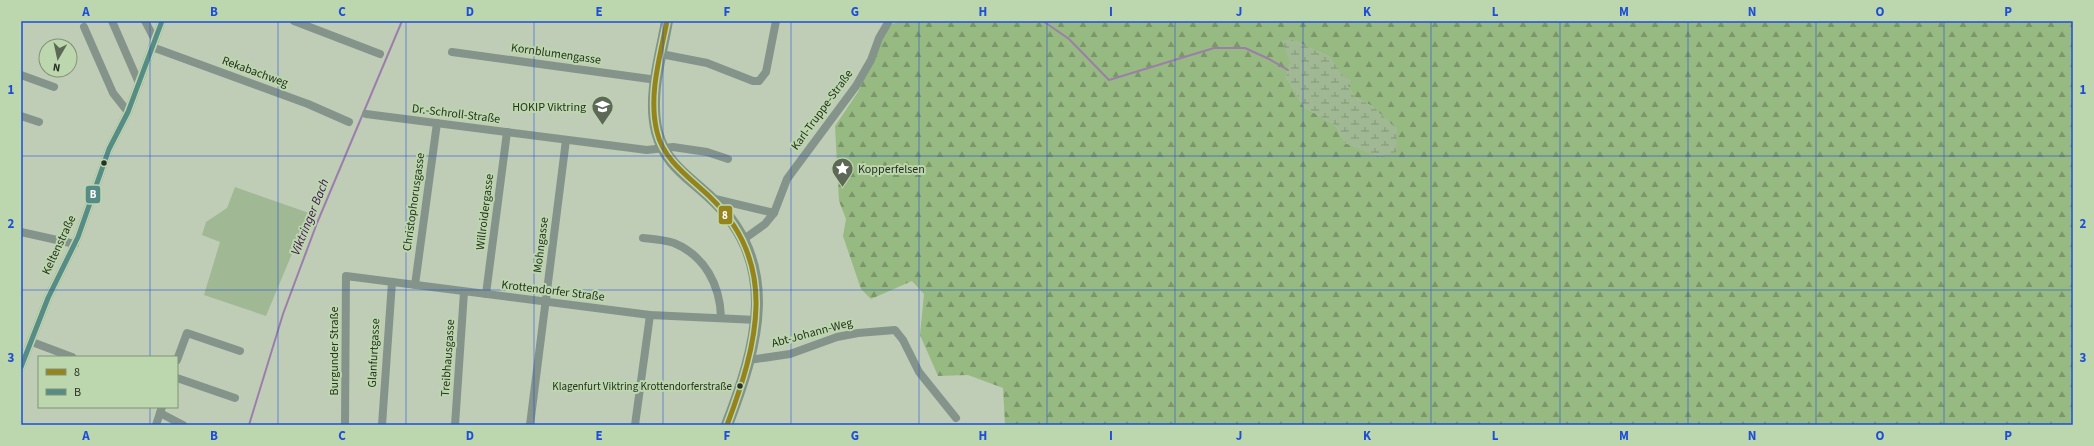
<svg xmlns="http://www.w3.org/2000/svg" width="2094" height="446" font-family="'Source Sans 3',sans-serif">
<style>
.forest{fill:url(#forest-firs);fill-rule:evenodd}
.wetland{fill:url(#wetland-marsh)}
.park{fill:#a1b894}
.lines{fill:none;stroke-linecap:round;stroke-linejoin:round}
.stream{stroke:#9d7eab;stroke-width:2}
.street{stroke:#84948b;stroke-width:8}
.secondary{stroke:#829387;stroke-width:12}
.bus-1-casing{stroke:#bcd6ad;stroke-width:8}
.bus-2-casing{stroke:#bcd6ad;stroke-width:8}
.bus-1{stroke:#95841d;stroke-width:5}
.bus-2{stroke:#568b86;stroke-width:5}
.grid{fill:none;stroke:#1d4ed8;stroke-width:1;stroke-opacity:0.55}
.bus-dot{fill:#283222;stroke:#bcd6ad;stroke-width:1.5}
.labels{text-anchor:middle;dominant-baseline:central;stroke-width:4;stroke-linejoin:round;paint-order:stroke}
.bus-label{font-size:11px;fill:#283222;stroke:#bcd6ad;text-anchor:end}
.street-label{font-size:12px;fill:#283222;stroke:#bcd6ad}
.poi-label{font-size:12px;fill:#283222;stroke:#bcd6ad;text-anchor:end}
.water-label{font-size:13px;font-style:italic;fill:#410e54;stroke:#bcd6ad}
.line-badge{stroke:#bcd6ad;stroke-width:1.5}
.badge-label{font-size:11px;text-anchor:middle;font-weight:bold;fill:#fff}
.neatline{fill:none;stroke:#1d4ed8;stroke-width:1.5}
.grid-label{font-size:13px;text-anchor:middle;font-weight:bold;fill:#1d4ed8}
</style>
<defs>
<pattern id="forest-firs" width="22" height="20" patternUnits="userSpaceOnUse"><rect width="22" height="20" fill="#97b982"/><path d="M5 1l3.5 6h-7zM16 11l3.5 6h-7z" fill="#7b976a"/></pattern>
<pattern id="wetland-marsh" width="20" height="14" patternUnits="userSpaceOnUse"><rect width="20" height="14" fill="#a1b894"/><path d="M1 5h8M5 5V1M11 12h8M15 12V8" fill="none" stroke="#839678"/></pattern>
</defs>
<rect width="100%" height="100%" fill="#bfcdb6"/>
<path class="forest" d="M901 21H2073V425H1005L1003 388 968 375 938 376 920 335 924 294 912 281 871 299 861 289 843 236 846 219 839 201 835 126 858 92 889 25ZM1291 39 1330 57 1355 97 1372 106 1382 117 1346 144 1335 125 1304 107 1286 77 1290 64Z"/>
<path class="wetland" d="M1291 39 1330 57 1344 77 1350 79 1352 82 1348 85 1355 97 1372 106 1397 129 1396 152 1380 157 1346 144 1335 125 1304 107 1286 77 1290 64 1282 40Z"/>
<path class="park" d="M235 187 309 213 266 316 204 295 220 242 202 235 206 222 227 208Z"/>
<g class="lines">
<g class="stream">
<path d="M1043 21 1069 39 1109 80 1214 48H1245L1269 59 1288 70"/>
<path d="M249 425 283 314 317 223 402 21"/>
</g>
<g class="street">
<path d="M112 21 139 83"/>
<path d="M145 21 155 40"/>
<path d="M294 21 380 54"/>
<path d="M84 27 113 93 128 112"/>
<path d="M152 47 308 104 349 122"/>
<path d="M452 52 657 80"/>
<path d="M661 54 707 63 753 81H759L766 72 776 21"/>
<path d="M21 75 54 87"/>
<path d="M366 114 647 150 673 147 707 152 728 159"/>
<path d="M21 116 39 122"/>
<path d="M711 198 774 213 787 179 856 86 871 60 879 38 889 21"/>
<path d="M21 232 75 244"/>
<path d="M643 238C653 239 665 240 674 243 705 256 720 285 721 317"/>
<path d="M744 239 765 224 774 213"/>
<path d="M415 285 437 123"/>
<path d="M486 294 507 132"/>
<path d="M32 342 72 357"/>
<path d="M177 360 187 333 240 351"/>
<path d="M749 360 790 354 837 337 858 333 895 330 903 340 919 372 956 418"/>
<path d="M21 367 48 298 78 237 109 149 128 112 162 21"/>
<path d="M177 378 235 398"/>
<path d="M160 413 183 425"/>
<path d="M156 425 162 407"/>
<path d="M345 425 346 276 650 315 757 320"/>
<path d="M382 425 392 282"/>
<path d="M455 425 464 292"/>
<path d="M530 425 566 140"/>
<path d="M635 425 650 315"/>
</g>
<path class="secondary" d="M667 21C661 56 648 96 657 132 665 164 689 177 711 198 782 263 757 347 727 425"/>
<defs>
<path id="bus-1" d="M667 21C660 57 648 96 657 132 664 161 689 177 710 197 780 264 757 345 727 425"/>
<path id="bus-2" d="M21 367 48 298 78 237 109 149 128 112 162 21"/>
</defs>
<use href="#bus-1" class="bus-1-casing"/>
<use href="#bus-2" class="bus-2-casing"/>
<use href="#bus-1" class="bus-1"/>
<use href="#bus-2" class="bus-2"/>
</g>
<path class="grid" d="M150 21V357M278 21V425M406 21V425M534 21V425M663 21V425M791 21V425M919 21V425M1047 21V425M1175 21V425M1303 21V425M1431 21V425M1560 21V425M1688 21V425M1816 21V425M1944 21V425M21 156H2073M21 290H2073M150 407V425"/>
<defs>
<symbol id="school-pin" viewBox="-11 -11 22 30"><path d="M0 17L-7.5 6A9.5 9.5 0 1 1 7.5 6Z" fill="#5d6856" stroke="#bcd6ad"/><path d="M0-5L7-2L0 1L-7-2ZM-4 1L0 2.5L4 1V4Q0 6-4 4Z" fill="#fff"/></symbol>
<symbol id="sight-pin" viewBox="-11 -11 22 30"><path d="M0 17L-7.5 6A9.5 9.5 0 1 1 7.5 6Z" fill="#5d6856" stroke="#bcd6ad"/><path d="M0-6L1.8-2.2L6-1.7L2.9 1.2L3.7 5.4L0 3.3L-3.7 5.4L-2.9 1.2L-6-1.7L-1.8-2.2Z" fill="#fff"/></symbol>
</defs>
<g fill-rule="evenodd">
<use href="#school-pin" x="590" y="94" width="25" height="34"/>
<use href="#sight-pin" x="830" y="156" width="25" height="34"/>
</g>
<g class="bus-dot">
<circle cx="104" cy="163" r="3.5"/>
<circle cx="740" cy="386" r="3.5"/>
</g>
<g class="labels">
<g class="bus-label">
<text x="732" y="386">Klagenfurt Viktring Krottendorferstraße</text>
</g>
<g class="street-label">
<text transform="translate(556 54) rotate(8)">Kornblumengasse</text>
<text transform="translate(255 72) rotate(20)">Rekabachweg</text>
<text transform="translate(822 110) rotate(-54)">Karl-Truppe-Straße</text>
<text transform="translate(456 114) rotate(7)">Dr.-Schroll-Straße</text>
<text transform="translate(414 202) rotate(-82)">Christophorusgasse</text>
<text transform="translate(485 212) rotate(-83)">Willroidergasse</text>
<text transform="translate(59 245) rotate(-65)">Keltenstraße</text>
<text transform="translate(541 245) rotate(-83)">Mohngasse</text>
<text transform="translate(553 291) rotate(7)">Krottendorfer Straße</text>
<text transform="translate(812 333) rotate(-15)">Abt-Johann-Weg</text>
<text transform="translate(334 351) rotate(-90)">Burgunder Straße</text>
<text transform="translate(374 353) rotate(-87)">Glanfurtgasse</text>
<text transform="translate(448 358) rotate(-86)">Treibhausgasse</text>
</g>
<g class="poi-label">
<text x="586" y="107">HOKIP Viktring</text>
<text x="858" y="169" text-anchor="start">Kopperfelsen</text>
</g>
<g class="water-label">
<text transform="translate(310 217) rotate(-68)">Viktringer Bach</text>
</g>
</g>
<g class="line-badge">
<rect x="85" y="185" width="16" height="19" rx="4" fill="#568b86"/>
<rect x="718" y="205" width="15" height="20" rx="4" fill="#95841d"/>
</g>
<g class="badge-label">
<text x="93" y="198">B</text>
<text x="725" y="219">8</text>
</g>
<rect width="2094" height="446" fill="none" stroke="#bcd6ad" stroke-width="44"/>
<rect x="38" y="356" width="140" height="52" fill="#bcd6ad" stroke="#819475"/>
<rect x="46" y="369" width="20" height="6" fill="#95841d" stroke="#819475"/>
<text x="74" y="376" font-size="12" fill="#283222">8</text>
<rect x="46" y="389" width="20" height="6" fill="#568b86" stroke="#819475"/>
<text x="74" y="396" font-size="12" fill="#283222">B</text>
<g transform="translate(58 58) rotate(189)"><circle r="19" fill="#bcd6ad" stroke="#819475"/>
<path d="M0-3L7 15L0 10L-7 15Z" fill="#5d6856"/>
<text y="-6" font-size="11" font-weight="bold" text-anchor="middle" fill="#283222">N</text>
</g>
<rect x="22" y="22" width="2050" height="402" class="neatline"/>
<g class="grid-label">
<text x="86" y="16">A</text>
<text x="214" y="16">B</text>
<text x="342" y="16">C</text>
<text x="470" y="16">D</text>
<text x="599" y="16">E</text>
<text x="727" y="16">F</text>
<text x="855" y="16">G</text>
<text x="983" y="16">H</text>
<text x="1111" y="16">I</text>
<text x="1239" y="16">J</text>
<text x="1367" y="16">K</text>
<text x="1495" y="16">L</text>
<text x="1624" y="16">M</text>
<text x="1752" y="16">N</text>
<text x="1880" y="16">O</text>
<text x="2008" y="16">P</text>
<text x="11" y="94">1</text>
<text x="2083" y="94">1</text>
<text x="11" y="228">2</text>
<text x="2083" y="228">2</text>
<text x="11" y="362">3</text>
<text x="2083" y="362">3</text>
<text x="86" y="440">A</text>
<text x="214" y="440">B</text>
<text x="342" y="440">C</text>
<text x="470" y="440">D</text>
<text x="599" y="440">E</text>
<text x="727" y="440">F</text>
<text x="855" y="440">G</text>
<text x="983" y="440">H</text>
<text x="1111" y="440">I</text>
<text x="1239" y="440">J</text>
<text x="1367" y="440">K</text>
<text x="1495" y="440">L</text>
<text x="1624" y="440">M</text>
<text x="1752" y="440">N</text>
<text x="1880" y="440">O</text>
<text x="2008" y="440">P</text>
</g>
</svg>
